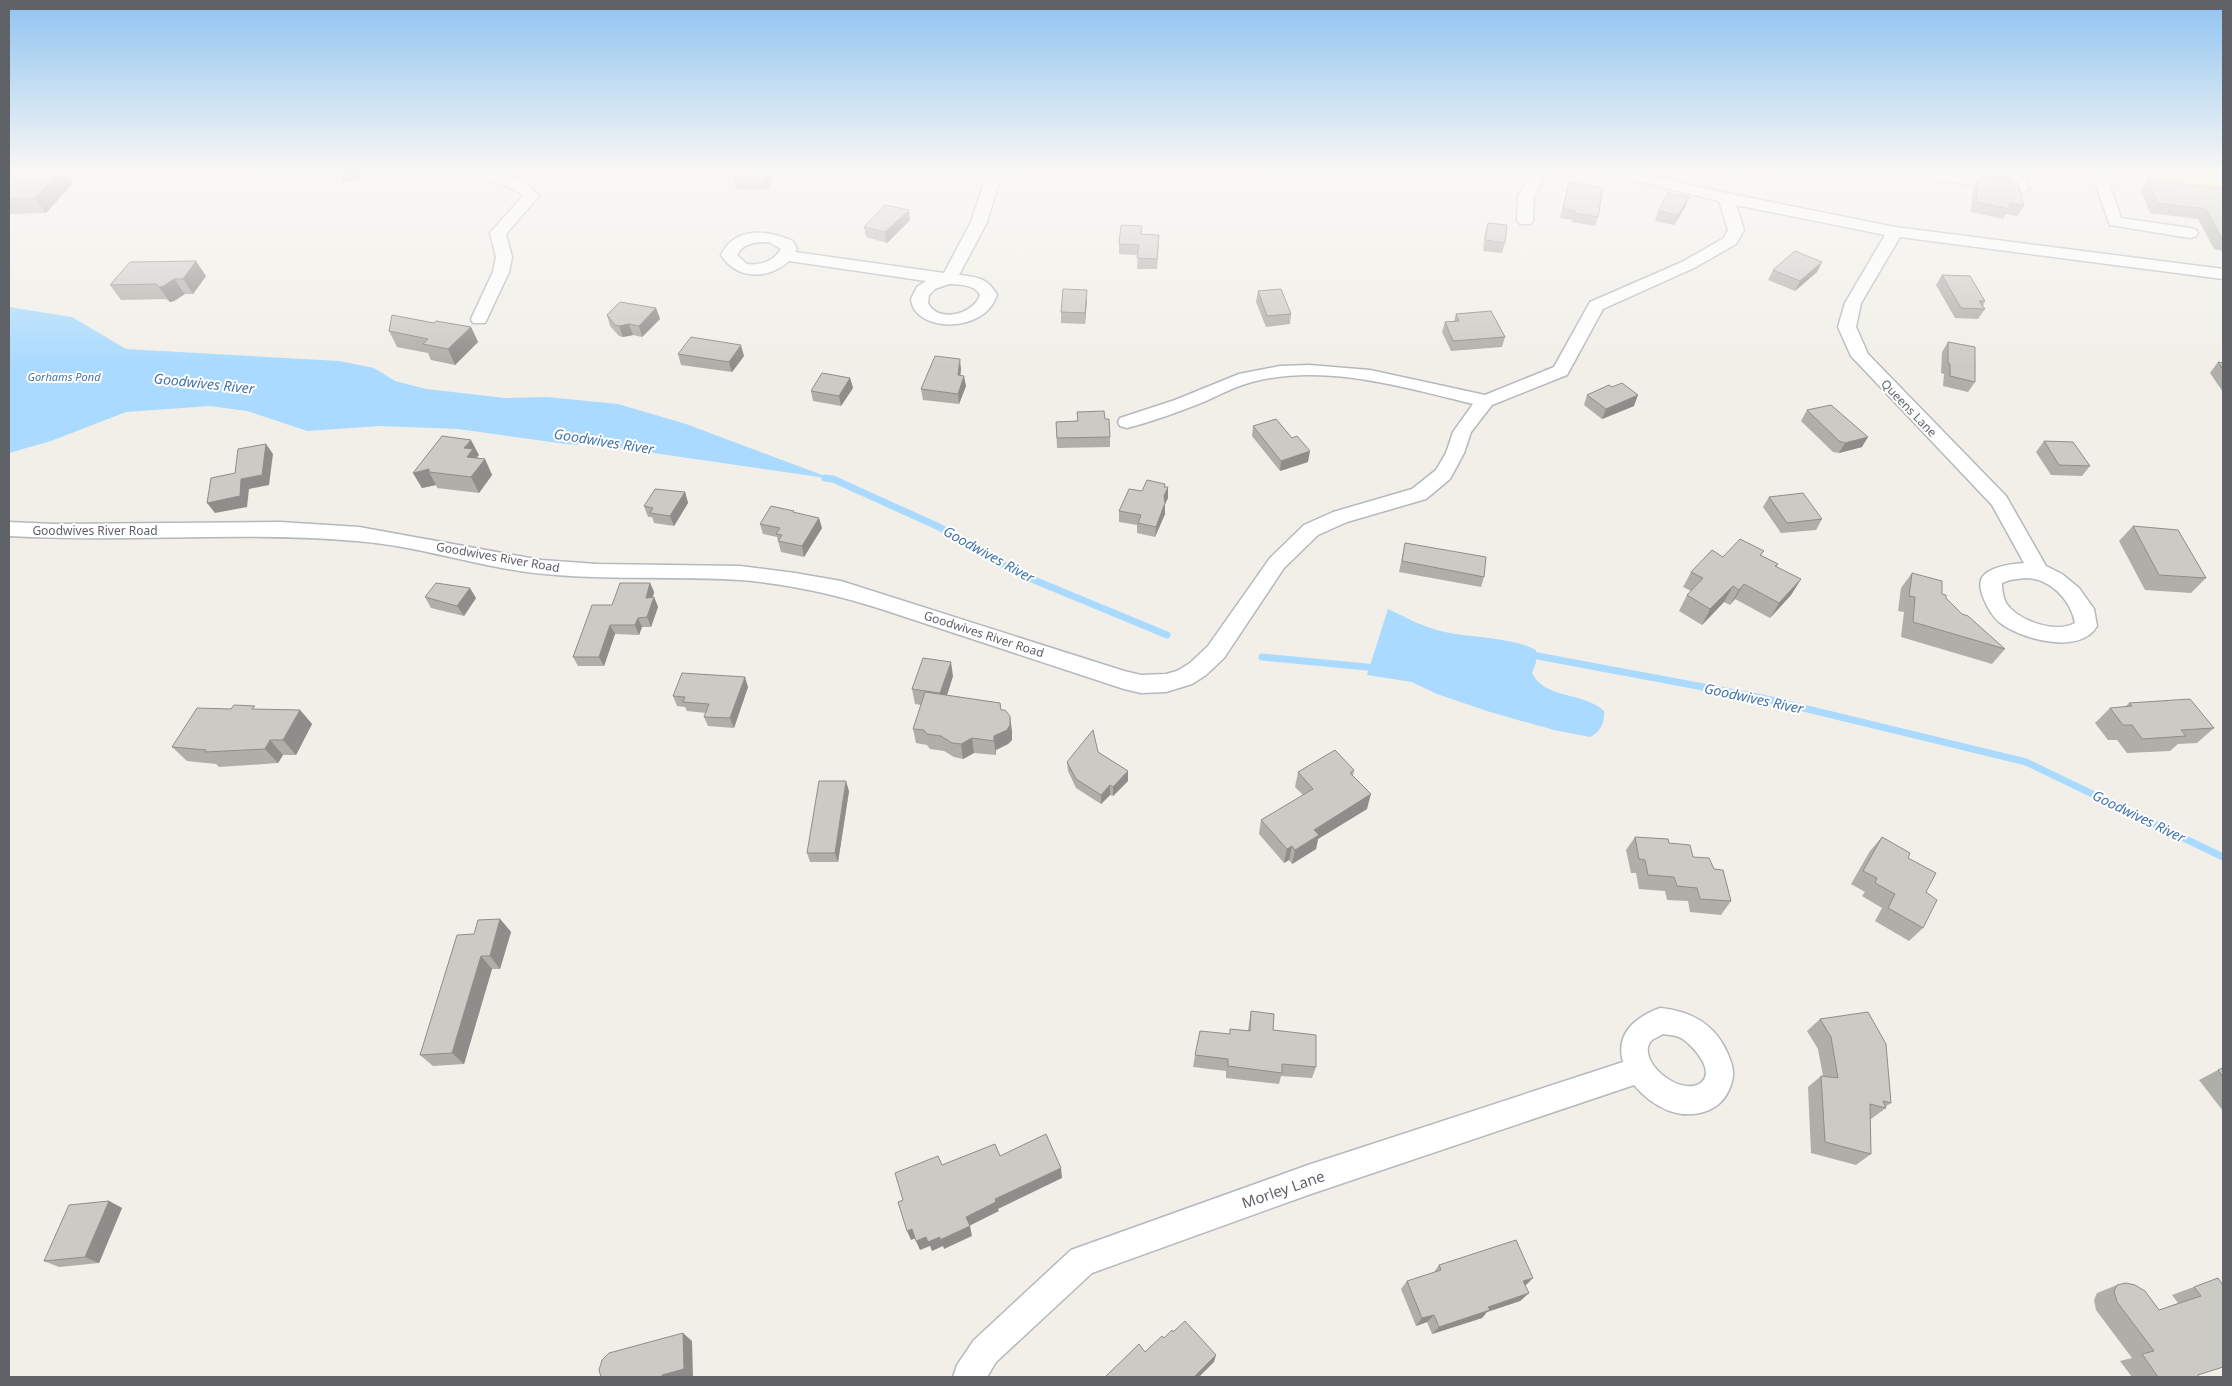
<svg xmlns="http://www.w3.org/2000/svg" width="2232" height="1386" font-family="'Noto Sans',sans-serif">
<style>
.water{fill:#aadaff}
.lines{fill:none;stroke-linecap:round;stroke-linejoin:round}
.stream{stroke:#aadaff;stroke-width:7}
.minor-casing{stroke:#b5b8bc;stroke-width:3}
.major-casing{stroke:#f2c960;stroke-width:2}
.minor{fill:#fff;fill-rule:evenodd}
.major{fill:#fff2af;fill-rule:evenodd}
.wall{fill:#afaea9}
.shaded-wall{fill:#8f8d8a}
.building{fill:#cccac5;stroke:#8f8d8a}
.labels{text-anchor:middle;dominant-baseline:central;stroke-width:4;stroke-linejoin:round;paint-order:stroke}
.far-water-label{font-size:11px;font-style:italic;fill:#4174aa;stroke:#fff}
.street-label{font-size:12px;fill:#5f6368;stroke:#fff}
.water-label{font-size:14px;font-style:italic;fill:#4174aa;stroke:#fff}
.near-street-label{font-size:15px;fill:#5f6368;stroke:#fff}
</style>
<rect width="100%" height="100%" fill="#f1efe8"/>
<g class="water">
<path d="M9 307 72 317 126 349 339 361 374 368 395 381 426 389 505 398 547 397 618 404 686 424 833 479 605 446 566 444 458 429 380 426 307 431 247 411 210 406 126 412 51 441 9 453Z"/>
<path d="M1388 609C1407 618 1425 628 1445 632 1472 638 1512 637 1536 650V662L1532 673C1545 700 1583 691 1604 711 1605 723 1600 732 1590 737L1554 730 1490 712 1437 694 1412 682 1367 675Z"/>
</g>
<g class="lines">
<g class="stream">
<path d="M825 478 833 479 939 527 1022 575 1167 635"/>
<path d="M1527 654 1762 698 2026 762 2223 857"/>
<path d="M1262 657 1377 668"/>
</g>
<defs>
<g id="minor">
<path d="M482 172C503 172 526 178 539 196L506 234 512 257 509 272 487 319 485 323H473L471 319 493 272 496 257 490 233 523 196C512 184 490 185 482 172Z"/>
<path d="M988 172H1002L987 222 959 275C977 277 988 278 997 295 985 334 914 333 911 299L917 287 926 281 789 261C768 280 737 280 721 255 735 226 768 230 793 241L797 249 795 252 944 273 971 222ZM769 242 781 249C774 261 760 266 747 264L737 255C743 243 756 242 769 242ZM949 284C960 285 974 284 980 295 974 314 938 324 928 303L929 295 935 289Z"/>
<path d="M1533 172H1547L1534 196 1533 221 1530 224H1520L1517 221 1518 196Z"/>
<path d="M1610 172H1635L1726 193 1895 227 2223 269V279L1900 237 1861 303 1856 327 1868 354 2006 496 2046 566 2062 574 2079 588 2094 609 2097 626C2080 656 2020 639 1999 622 1990 614 1973 585 1984 575 1993 566 2012 564 2024 563L1992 505 1851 356 1838 327 1845 303 1885 235 1736 205 1744 230 1736 244 1694 268 1603 309 1567 375 1492 405 1471 432 1464 453 1450 479 1426 499 1347 522 1318 535 1284 568 1224 658 1206 675 1192 684 1166 692 1141 693 1124 689 878 608C834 594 788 584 741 580 679 576 617 580 556 575 489 571 424 546 356 541 241 531 125 543 9 536V522L54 524 280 522 359 527 541 560 597 564 740 566 795 573 841 581 1124 671 1141 675 1166 674 1177 671 1190 663 1208 646 1270 558 1304 525 1333 512 1412 489 1436 470 1446 453 1453 432 1473 404C1403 387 1324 363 1252 382 1236 386 1221 394 1206 401 1181 411 1154 421 1127 428L1120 426 1118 422 1120 418 1175 400 1239 374 1280 366 1309 365 1370 370 1485 395 1554 367 1590 302 1682 262 1724 238 1728 230 1719 201 1612 175ZM2025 578C2050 578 2071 600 2075 623 2056 634 2018 621 2006 603 2003 597 2002 590 2002 583L2010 580Z"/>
<path d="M1724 172H1746L1747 174 1745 177 1740 178 1726 175Z"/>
<path d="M1931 172H1945L2012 182 2011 172H2025L2029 188 2026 191 2021 193 1939 180 1934 179Z"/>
<path d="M2091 172H2105L2121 218 2190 228 2196 230 2198 233 2196 236 2190 238 2110 225Z"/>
<path d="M1660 1008C1690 1011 1714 1023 1727 1052 1731 1061 1735 1071 1732 1081 1729 1094 1721 1105 1709 1110 1680 1122 1653 1107 1634 1085L1308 1195 1092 1273 996 1362 987 1377H953L957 1365 974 1340 1071 1250 1308 1165 1623 1062C1615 1033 1636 1017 1660 1008ZM1663 1034C1669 1035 1676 1035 1681 1038 1693 1045 1718 1073 1699 1084 1677 1096 1634 1058 1652 1040 1655 1038 1660 1036 1663 1034Z"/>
</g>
<path id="major" d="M2146 172H2191L2223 177V187L2155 177 2149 176Z"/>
</defs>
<use href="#minor" class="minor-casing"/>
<use href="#major" class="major-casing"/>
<use href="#minor" class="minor"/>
<use href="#major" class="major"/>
</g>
<g class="wall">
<path d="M23 172H66L73 183 46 213 9 214V180L19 176Z"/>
<path d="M737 172H776L767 190 736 189 733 179Z"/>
<path d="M1441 172H1461L1460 177 1441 175Z"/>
<path d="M1778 172H1806L1804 176 1778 173Z"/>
<path d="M1975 172H2010L2011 175 2008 180 1975 175Z"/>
<path d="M1979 177 2024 206 2017 216 2006 214 2003 219 1971 212 1973 187Z"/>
<path d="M2148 180 2223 189V251L2214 249 2198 219 2150 213 2141 190Z"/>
<path d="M1569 182 1598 217 1595 226 1571 222 1572 220 1560 218Z"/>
<path d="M1689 197 1685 207 1674 225 1655 221 1658 211Z"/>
<path d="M910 220 887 243 866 237 864 227Z"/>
<path d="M1488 223 1505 243 1502 253 1483 251 1485 233Z"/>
<path d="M1142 234 1159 245 1157 269H1137L1138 255 1119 254V244Z"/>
<path d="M1822 262 1817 272 1795 291 1768 280 1773 270Z"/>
<path d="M1942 275 1985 301 1983 306 1985 309 1978 319 1955 318 1936 285Z"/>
<path d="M206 276 193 294H185L174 301 170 302 166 299 121 300 110 285Z"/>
<path d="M1258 291 1291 314 1290 324 1266 327 1256 302Z"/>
<path d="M1087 300 1085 324 1061 323V312Z"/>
<path d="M656 308 660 319 642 337 633 335 623 337 619 336 610 326 607 315Z"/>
<path d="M1456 314 1505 337 1502 347 1451 351 1442 332 1445 322 1454 321Z"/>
<path d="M434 323 471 327 478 342 455 365 431 360 428 353 397 347 389 331Z"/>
<path d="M1948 342 1975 382 1968 392 1943 386 1944 374 1941 373 1942 352Z"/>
<path d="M678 354 744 356 732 372 681 365Z"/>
<path d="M2218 362 2223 363V392L2210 373Z"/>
<path d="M961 369 960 376 966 386 959 404 923 400 921 389Z"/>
<path d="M850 378 853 388 841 406 813 401 811 391Z"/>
<path d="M1612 387 1634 406 1602 419 1584 405 1587 395Z"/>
<path d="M1807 410 1862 447 1839 453 1833 452 1801 421Z"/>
<path d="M1105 419 1110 437V447L1057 448 1056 422Z"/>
<path d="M1253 426 1292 438 1308 462 1280 471 1252 436Z"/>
<path d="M2044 441 2090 466 2082 476 2051 475 2036 452Z"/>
<path d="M479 455 477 457 478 458 485 459 492 475 479 493 437 488 436 485 422 488 413 473Z"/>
<path d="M1165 487H1168V498L1165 504V514L1155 537 1137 533V525L1119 522V511L1142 491Z"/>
<path d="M685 492 688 503 674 526 654 523 652 517H648L644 506Z"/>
<path d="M1769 497 1822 519 1816 530 1781 533 1763 507Z"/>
<path d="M794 513 822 528 804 557 781 552 777 537 763 534 760 524Z"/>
<path d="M2133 526 2206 578 2191 593 2145 590 2119 541Z"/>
<path d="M1405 543 1484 577 1481 587 1399 572Z"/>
<path d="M1764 551 1761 555 1778 564 1776 567 1801 579 1791 595 1770 618 1735 599 1730 605 1724 602 1702 625 1679 611 1687 595 1691 591 1683 587 1691 572 1723 557Z"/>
<path d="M1912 573 1942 594 1962 614 2005 649 1992 664 1901 637 1904 612 1898 611 1901 588Z"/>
<path d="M650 583 654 592 653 597H654L658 607 651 627H642L639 635 615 634 604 666H578L573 657 612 605Z"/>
<path d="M425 597 476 598 464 616 431 608Z"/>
<path d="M953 676 947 695 1000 703 1001 710 1012 731V740L1008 744 996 750V755L974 753 963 759 954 757 944 751 930 749 927 745 916 743 913 729 921 705 915 704 912 689Z"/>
<path d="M748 687 734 728 708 726 704 717 706 713 687 711 685 707 677 706 673 696Z"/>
<path d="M2129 703 2214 728 2197 743 2178 744 2170 751 2127 753 2117 740H2108L2095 723 2110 708 2125 707Z"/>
<path d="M258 709 300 710 312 724 296 755H283L278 763 219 767 216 764 187 761 172 747Z"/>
<path d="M1098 752 1128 771V781L1113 796 1110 795 1101 804 1076 788 1068 771 1067 762Z"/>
<path d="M1354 770 1353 776 1367 809 1318 839 1316 849 1292 864 1289 860 1284 863 1259 834 1261 820 1303 795 1295 787 1298 772Z"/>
<path d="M849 791 838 862H810L807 853Z"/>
<path d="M1635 837 1669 843 1714 869 1731 901 1721 915 1690 912 1688 901 1667 900 1665 891 1639 889 1636 873H1631L1626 850Z"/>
<path d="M1882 837 1908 858 1926 892 1923 928 1909 941 1875 921 1882 908 1862 896 1865 892 1851 884 1870 851Z"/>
<path d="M500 919 511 932 500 969H492L464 1064 433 1066 420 1055 474 934Z"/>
<path d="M1251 1011 1316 1067 1312 1078 1281 1076 1279 1084 1226 1078V1071L1193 1067 1195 1055 1230 1034V1029L1248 1031 1249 1023Z"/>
<path d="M1820 1019 1891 1103 1885 1107 1886 1108 1871 1119H1870L1871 1154 1856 1165 1811 1153 1808 1087 1821 1076H1823L1818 1049 1807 1031Z"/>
<path d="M2223 1068V1111L2199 1080 2218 1070Z"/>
<path d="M109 1201 122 1208 99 1263 59 1267 44 1261Z"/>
<path d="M1439 1265 1525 1286 1529 1293 1520 1301 1487 1312 1482 1318 1432 1334 1427 1322 1416 1326 1401 1289 1407 1281 1434 1272Z"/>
<path d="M2218 1278 2198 1375 2199 1377H2132L2120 1361 2132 1358 2096 1310 2094 1300 2097 1293 2117 1285 2159 1310 2178 1303 2172 1295Z"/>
</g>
<g class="shaded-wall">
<path d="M59 172H66L73 183 46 213 35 198Z"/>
<path d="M338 172H360L361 178 343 182Z"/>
<path d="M769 172H776L767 190 765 180Z"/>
<path d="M1689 197 1685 207 1674 225 1678 215Z"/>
<path d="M909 210 910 220 887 243 885 232Z"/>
<path d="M196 261 206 276 193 294 183 279Z"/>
<path d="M1822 262 1817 272 1795 291 1800 281Z"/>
<path d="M174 279 185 294 174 301 170 302 159 287Z"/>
<path d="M1087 290V300L1085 324V313Z"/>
<path d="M656 308 660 319 642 337 639 326Z"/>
<path d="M629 324 633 335 623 337 619 326Z"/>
<path d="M471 327 478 342 455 365 448 349Z"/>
<path d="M741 345 744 356 732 372 729 362Z"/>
<path d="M960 359 961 369 959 386 958 375Z"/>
<path d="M964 376 966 386 959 404 958 394Z"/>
<path d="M850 378 853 388 841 406 839 396Z"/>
<path d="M1638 395 1634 406 1602 419 1606 409Z"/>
<path d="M1868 437 1862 447 1839 453 1845 443Z"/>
<path d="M471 440 479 455 477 457 481 464 485 459 492 475 479 493 471 477 464 448Z"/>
<path d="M266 444 273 454 269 485 249 489 247 507 215 513 207 503 241 479Z"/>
<path d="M1310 451 1308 462 1280 471 1281 461Z"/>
<path d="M429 469V472L436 485 422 488 413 473Z"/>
<path d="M1168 487V498L1165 504V514L1155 537 1156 527 1164 496Z"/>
<path d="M685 492 688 503 674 526 670 516Z"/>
<path d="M819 518 822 528 804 557 802 546Z"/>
<path d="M1801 579 1791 595 1770 618 1779 603Z"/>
<path d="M650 583 654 592 650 607 646 598Z"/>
<path d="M1744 584 1735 599 1730 605 1739 590Z"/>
<path d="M1733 586 1724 602 1702 625 1710 609Z"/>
<path d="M470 588 476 598 464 616 457 606Z"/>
<path d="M654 597 658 607 651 627 647 617Z"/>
<path d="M638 618 642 627 639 635 635 625Z"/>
<path d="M610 625 615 634 604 666 599 657Z"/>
<path d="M951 662 953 676 943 708 940 693Z"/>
<path d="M745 677 748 687 734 728 730 718Z"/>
<path d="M300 710 312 724 296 755 283 740Z"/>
<path d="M1010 716 1012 731V740L1008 744 996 750V755L994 741V736Z"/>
<path d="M972 738 974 753 963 759 961 744Z"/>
<path d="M270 740 283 755 278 763 265 749Z"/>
<path d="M1128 771V781L1113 796V787Z"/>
<path d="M846 781 849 791 838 862 835 853Z"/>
<path d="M1110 785V795L1101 804V795Z"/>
<path d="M1371 794 1367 809 1318 839 1316 849 1292 864 1295 850 1314 830Z"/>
<path d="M1292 846 1289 860 1284 863 1287 849Z"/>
<path d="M500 919 511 932 500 969 490 956Z"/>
<path d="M481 956 492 969 464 1064 452 1053Z"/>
<path d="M1061 1168 1062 1178 998 1209 999 1211 969 1226 966 1217 995 1199Z"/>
<path d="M109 1201 122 1208 99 1263 85 1257Z"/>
<path d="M970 1226 972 1236 944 1249 943 1246 932 1251 930 1246 920 1250 916 1241 926 1237H940Z"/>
<path d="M912 1229 916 1238 911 1240 907 1231Z"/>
<path d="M1533 1278 1525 1286 1523 1281Z"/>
<path d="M1529 1293 1520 1301 1487 1312 1482 1318 1432 1334 1439 1327 1488 1307Z"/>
<path d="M1434 1315 1427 1322 1416 1326 1422 1318Z"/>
<path d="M683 1333 692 1341 693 1376 687 1377H662V1375Z"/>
<path d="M1216 1355 1214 1362 1199 1377H1194Z"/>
</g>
<g class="building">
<path d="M23 172H59L35 198 9 199V180L19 176Z"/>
<path d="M737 172H769L765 180 733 179Z"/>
<path d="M1993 172H2010L2011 175Z"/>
<path d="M1979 177 2018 183 2024 206 2010 203 2009 209 1976 202Z"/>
<path d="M2148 180 2223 189V239H2222L2206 209 2157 203Z"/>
<path d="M1569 182 1603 188 1598 217 1574 213 1575 211 1563 209Z"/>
<path d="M1668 193 1689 197 1678 215 1658 211Z"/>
<path d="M885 205 909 210 885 232 864 227Z"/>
<path d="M1488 223 1507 225 1505 243 1485 240Z"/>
<path d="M1121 225 1142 226 1141 234 1159 235 1157 259 1137 258 1139 245 1119 244Z"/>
<path d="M1795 251 1822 262 1800 281 1773 270Z"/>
<path d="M196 261 183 279H174L164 286 159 287 156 284 110 285 130 262Z"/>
<path d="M1942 275 1970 276 1985 301H1979L1985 309 1961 308Z"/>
<path d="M1063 289 1087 290 1085 313 1061 312Z"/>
<path d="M1281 289 1291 314 1267 316 1258 291Z"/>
<path d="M620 302 656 308 639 326 629 324 619 326 615 325 607 315Z"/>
<path d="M1491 311 1505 337 1453 341 1445 322 1459 321 1456 314Z"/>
<path d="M392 315 434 323 436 321 471 327 448 349 423 344 428 339 389 331Z"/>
<path d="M691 337 741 345 729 362 678 354Z"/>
<path d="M1948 342 1975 347V382L1950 376V364L1948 363Z"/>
<path d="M935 356 960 359 958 375 964 376 958 394 921 389Z"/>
<path d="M2218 362 2223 363V369Z"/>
<path d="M822 373 850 378 839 396 811 391Z"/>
<path d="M1622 383 1638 395 1606 409 1587 395 1609 385 1612 387Z"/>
<path d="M1831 405 1868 437 1845 443 1839 441 1807 410Z"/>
<path d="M1104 411 1105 419H1109L1110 437 1057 438 1056 422 1078 421 1077 412Z"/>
<path d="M1276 419 1292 438 1297 436 1310 451 1281 461 1253 426Z"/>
<path d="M442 436 471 440 464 448 473 449 467 457 485 459 471 477 429 472V469L413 473Z"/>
<path d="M2044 441 2073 442 2090 466 2059 465Z"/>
<path d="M266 444 262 475 241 479 240 496 207 503 211 478 235 473 238 449Z"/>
<path d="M1147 480 1165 484 1164 487H1168L1164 496 1165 503 1156 527 1138 523 1141 515 1119 511 1129 489 1142 491Z"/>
<path d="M655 489 685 492 670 516 650 513 653 508 644 506Z"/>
<path d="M1803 493 1822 519 1787 523 1769 497Z"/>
<path d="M771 506 794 511 793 512 819 518 802 546 778 541 782 535 776 534 780 528 760 524Z"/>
<path d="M2133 526 2178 530 2206 578 2159 575Z"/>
<path d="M1740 539 1764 551 1760 555 1778 564 1775 566 1801 579 1779 603 1744 584 1739 590 1733 586 1710 609 1687 595 1703 578 1691 572 1712 550 1723 557Z"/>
<path d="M1405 543 1486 557 1484 577 1402 561Z"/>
<path d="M1912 573 1942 581V594L1946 595V598L1962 614 1968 616 2005 649 1913 622 1915 597 1909 596Z"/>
<path d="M436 583 470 588 457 606 425 597Z"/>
<path d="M620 583H650L646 598 654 597 647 617 638 618 635 625H610L599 657H573L592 605H612Z"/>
<path d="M923 658 951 662 940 693 912 689Z"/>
<path d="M682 673 745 677 730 718 704 717 709 704 683 702 685 697 673 696Z"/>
<path d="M925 692 1000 703 1001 710H1005L1010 716V725L1007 730 994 736V741L972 738 961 744 952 743 941 736 927 734 924 730 913 729Z"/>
<path d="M2190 699 2214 728 2181 730 2186 736 2142 739 2132 725H2123L2110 708 2132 706 2129 703Z"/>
<path d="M234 705 255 706 252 709 300 710 283 740H270L265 749 205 752 206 750 172 747 197 708 231 709Z"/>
<path d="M1093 730 1098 752 1128 771 1113 787 1110 785 1101 795 1076 779 1067 762Z"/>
<path d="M1335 750 1354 770 1350 773 1371 794 1314 830 1319 835 1295 850 1292 846 1287 849 1261 820 1313 789 1298 772Z"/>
<path d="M819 781H846L835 853H807Z"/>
<path d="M1635 837 1668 839 1669 843 1690 845 1693 857 1709 858 1714 869 1723 870 1731 901 1700 899 1697 888 1677 886 1674 877 1648 875 1645 860 1639 859Z"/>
<path d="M1882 837 1910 853 1908 858 1936 873 1926 892 1937 900 1923 928 1888 908 1895 894 1875 883 1877 878 1863 871Z"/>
<path d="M500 919 490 956H481L452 1053 420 1055 457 935 474 934 478 920Z"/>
<path d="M1251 1011 1274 1014 1273 1030 1316 1035V1067L1282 1064V1073L1228 1066V1059L1195 1055 1200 1031 1230 1034V1029L1250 1031Z"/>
<path d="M1868 1012 1886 1044 1891 1103 1883 1101 1886 1108 1870 1104 1871 1154 1825 1142 1821 1076 1838 1078 1831 1037 1820 1019Z"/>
<path d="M2223 1068V1077L2218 1070Z"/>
<path d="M1046 1134 1061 1168 995 1199 996 1202 966 1217 970 1226 940 1240V1237L928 1242 926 1237 916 1241 912 1229 907 1231 898 1202 903 1200 895 1173 938 1156 942 1165 995 1144 1000 1156Z"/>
<path d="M109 1201 85 1257 44 1261 69 1205Z"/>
<path d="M1516 1240 1533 1278 1523 1281 1529 1293 1488 1307 1490 1310 1439 1327 1434 1315 1422 1318 1407 1281 1441 1270 1439 1265Z"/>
<path d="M2218 1278 2223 1285V1367L2198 1375 2199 1377H2158L2142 1354 2154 1351 2117 1302 2114 1291 2117 1285 2126 1283 2135 1285 2145 1291 2159 1310 2201 1296 2194 1287Z"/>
<path d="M1185 1321 1216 1355 1194 1377H1105L1139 1344 1145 1352 1162 1336 1164 1338 1172 1330 1173 1332Z"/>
<path d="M683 1333 684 1369 662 1375V1377H601L599 1370 602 1360 609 1353Z"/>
</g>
<linearGradient id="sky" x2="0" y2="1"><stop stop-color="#8fc3f1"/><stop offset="0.47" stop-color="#f9f8f5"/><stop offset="1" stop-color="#f9f8f5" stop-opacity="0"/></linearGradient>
<rect width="2232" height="366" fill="url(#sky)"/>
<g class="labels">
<g class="far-water-label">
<text x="64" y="376">Gorhams Pond</text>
</g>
<g class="street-label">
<text transform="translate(1909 408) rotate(46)">Queens Lane</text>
<text x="95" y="530">Goodwives River Road</text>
<text transform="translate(498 557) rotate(10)">Goodwives River Road</text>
<text transform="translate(984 634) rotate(18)">Goodwives River Road</text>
</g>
<g class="water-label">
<text transform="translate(204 383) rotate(6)">Goodwives River</text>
<text transform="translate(604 441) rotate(9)">Goodwives River</text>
<text transform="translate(989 554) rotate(29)">Goodwives River</text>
<text transform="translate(1754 698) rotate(12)">Goodwives River</text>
<text transform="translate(2139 816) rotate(26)">Goodwives River</text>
</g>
<g class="near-street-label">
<text transform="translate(1283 1189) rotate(-19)">Morley Lane</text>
</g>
</g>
<rect width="2232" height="1386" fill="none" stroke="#5f6368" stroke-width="20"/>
</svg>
